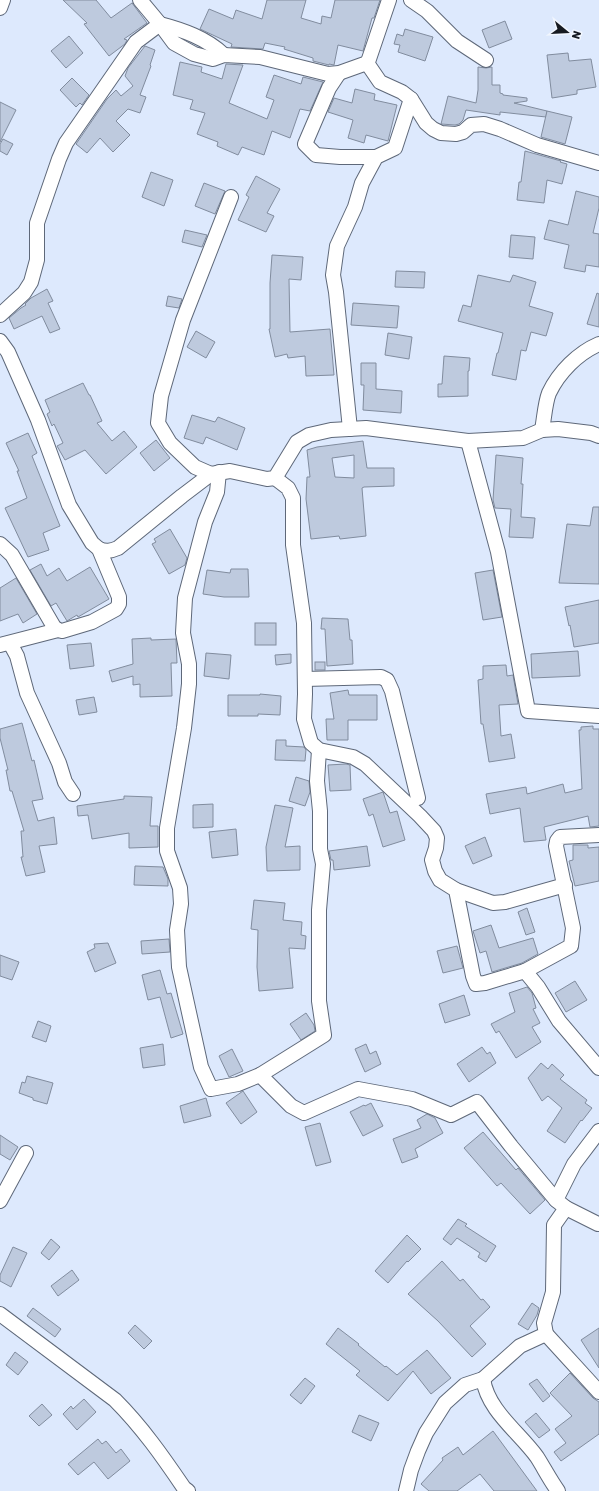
<svg xmlns="http://www.w3.org/2000/svg" width="599" height="1491" font-family="Rubik,sans-serif">
<style>
.building{fill:#becade;stroke:#818c9e;fill-rule:evenodd}
.lines{fill:none;stroke-linecap:round;stroke-linejoin:round}
.minor-casing{stroke:#5e6879;stroke-width:16}
.minor{stroke:#fff;stroke-width:14}
</style>
<rect width="100%" height="100%" fill="#dde9fd"/>
<g class="building">
<path d="M63 0H96L111 18 132 3 147 23 124 39 127 40 125 44 109 56 84 24 87 23Z"/>
<path d="M267 0H306L301 18 321 24 322 16 331 18 335 0H380L374 18H372L363 51 338 45 334 65 329 64V65L313 61V58L284 49 285 47 265 43 263 49 231 47 232 44 200 29 209 9 233 19 236 10 262 19Z"/>
<path d="M505 21 512 39 489 48 482 30Z"/>
<path d="M405 29 433 37 425 61 398 52 400 45 394 44 397 34 403 36Z"/>
<path d="M69 36 83 53 66 68 51 51Z"/>
<path d="M145 46 155 50 150 65 151 66 140 95 146 97 140 113 128 109 116 121 130 135 113 152 100 138 87 153 76 144 107 99 116 90 121 96 133 86 125 76 128 68Z"/>
<path d="M568 53 569 61 591 59 596 87 577 90V94L552 98 547 55Z"/>
<path d="M180 62 202 67 201 72 222 79 226 64 243 65 229 103 267 119 274 100 266 97 274 75 301 84 303 77 323 82 310 111 300 109 290 138 272 131 264 155 242 147 238 155 217 146 218 142 197 134 205 113 190 109 193 100 173 95Z"/>
<path d="M478 67 486 68 492 67V85H500V93L503 94V95L527 98V101L514 103 547 111 546 117 500 112V115L466 110 463 120 459 124 455 125 441 124 448 96 476 103 478 90Z"/>
<path d="M72 78 89 95 82 105 80 103 76 107 60 90Z"/>
<path d="M355 89 375 94 374 100 397 105 388 141 366 135 364 143 348 138 353 120 328 112 334 98 352 103Z"/>
<path d="M0 102 16 110 0 142Z"/>
<path d="M547 111 572 117 565 144 541 137Z"/>
<path d="M3 139 13 144 7 155 0 151V144Z"/>
<path d="M525 151 561 161 560 162 567 164 562 184 547 180 544 203 517 200 519 182H521Z"/>
<path d="M151 172 173 180 164 206 142 197Z"/>
<path d="M256 176 280 189 267 213 274 216 266 232 238 220 249 197 246 195Z"/>
<path d="M204 183 225 191 215 214 195 206Z"/>
<path d="M576 191 599 197V208L593 233 599 234V267L586 265 585 272 564 268 569 245 544 239 549 220 568 225Z"/>
<path d="M185 230 207 235 202 247 182 242Z"/>
<path d="M511 235 535 237 533 259 509 257Z"/>
<path d="M272 255 303 257 301 280 289 279 290 332 330 329 334 375 306 376 305 356 288 358 287 354 275 357 269 329H270V283Z"/>
<path d="M396 271 425 272 424 288 395 287Z"/>
<path d="M478 275 510 282 513 275 536 282 529 306 553 313 546 336 531 332 526 351 521 350 516 380 492 375 497 353H498L503 333 458 321 463 305 471 307Z"/>
<path d="M47 289 53 301 48 303 60 329 50 333 42 316 14 329 9 318 21 308 26 305 25 304 31 298Z"/>
<path d="M597 293 599 294V327L587 324Z"/>
<path d="M168 296 182 299 179 308 166 306Z"/>
<path d="M353 303 399 306 397 328 351 325Z"/>
<path d="M196 331 215 342 206 358 187 347Z"/>
<path d="M388 333 412 337 409 359 385 355Z"/>
<path d="M444 356 470 358 469 371H468V396L438 397V384H442Z"/>
<path d="M361 363H376V389L402 391 401 413 363 410 364 385H361Z"/>
<path d="M83 383 89 395H90L102 421 97 423 112 441 124 431 137 447 106 474 85 450 65 460 57 446 63 443 54 424 52 426 47 414 50 412 45 400Z"/>
<path d="M192 415 215 422 218 417 245 428 237 450 206 437 203 444 184 438Z"/>
<path d="M28 433 37 453 32 456 60 526 43 533 49 550 28 557 5 508 27 498 17 471H19L6 443Z"/>
<path d="M156 440 170 458 154 471 140 453Z"/>
<path d="M363 441 367 468H394V486L364 487 362 488 366 536 340 539 339 536 311 539 306 499 307 477H310L307 450 317 447ZM354 455V478L335 477 332 458Z"/>
<path d="M496 455 523 458 521 484H523L521 517 535 518 533 538 509 537 511 509 495 508 493 500Z"/>
<path d="M593 507H599V584L559 583 567 524 590 526Z"/>
<path d="M170 529 187 558 185 565 169 574 152 544 156 542 154 539Z"/>
<path d="M41 564 47 576 59 568 67 581 90 567 109 599 78 617 77 615 67 621 56 603 51 606 30 570Z"/>
<path d="M231 569H248L249 597H224L203 594 207 570 230 573Z"/>
<path d="M493 570 502 617 483 620 475 573Z"/>
<path d="M16 578 37 614 23 623 18 614 0 621V588Z"/>
<path d="M599 600V643L574 647 570 625 569 626 565 607Z"/>
<path d="M322 618 348 619 350 640H352L353 664 327 666 325 629H321Z"/>
<rect x="255" y="623" width="21" height="22"/>
<path d="M151 638V640L176 639 177 663H171L172 696 140 697V684L133 685V676L112 682 109 671 133 664 132 639Z"/>
<path d="M91 643 94 666 70 669 67 645Z"/>
<path d="M578 651 580 676 532 678 531 654Z"/>
<path d="M206 653 231 655 229 679 204 676Z"/>
<path d="M291 654V663L276 665 275 655Z"/>
<rect x="315" y="662" width="10" height="8"/>
<path d="M506 665 507 676 513 675 518 704 499 705 501 736 511 734 515 758 489 762 483 724H481L478 680 483 679V666Z"/>
<path d="M348 690 349 695H377V720H348V740H327L326 719H334L330 693Z"/>
<path d="M260 694 281 696 280 715 258 714V716H228V695H260Z"/>
<path d="M94 697 97 712 79 715 76 700Z"/>
<path d="M22 723 32 761 34 760 43 799 32 801 38 821 54 817 57 844 39 846 45 872 26 876 21 857H23L21 831H24L12 791H10L6 770H8L0 738V729Z"/>
<path d="M593 726V729H599V826L590 827 588 816 544 827 546 840 524 842 520 808 490 814 486 794 526 787 527 794 563 784 565 793 582 789 579 730H581V727Z"/>
<path d="M276 740H286V746L304 747 306 750 305 761 275 760Z"/>
<path d="M346 764 350 765 351 790 330 791 328 765Z"/>
<path d="M296 777 309 781 310 792 305 806 289 801Z"/>
<path d="M383 792 390 813 397 811 405 840 383 847 373 814 369 816 363 799Z"/>
<path d="M124 796 152 797 150 826H158V847L129 848V833L92 839 88 815 78 816 77 806 124 799Z"/>
<path d="M213 804V827L193 828V805Z"/>
<path d="M275 805 293 808 285 847 300 846V870L267 871 266 847Z"/>
<path d="M236 829 238 855 212 858 209 832Z"/>
<path d="M485 837 492 856 473 864 465 846Z"/>
<path d="M573 845H588V848L599 847V881L575 886 569 861 573 860Z"/>
<path d="M367 846 370 866 334 870 333 860H331L329 851Z"/>
<path d="M135 866 163 867 168 879V886L134 885Z"/>
<path d="M254 900 285 903 283 920 302 922 301 935 306 936 305 949 289 948 293 988 259 991 257 967 258 930 251 929Z"/>
<path d="M527 908 535 932 526 935 518 912Z"/>
<path d="M491 925 499 948 533 938 538 954 522 963 492 972 486 951 480 953 473 931Z"/>
<path d="M169 939 170 952 142 954 141 941Z"/>
<path d="M108 943 116 963 95 972 87 952 95 948 94 944Z"/>
<path d="M457 946 463 968 443 973 437 951Z"/>
<path d="M0 955 19 962 12 980 0 976Z"/>
<path d="M160 970 167 994 171 993 183 1034 171 1038 160 997 148 1000 142 975Z"/>
<path d="M575 981 587 1000 566 1012 555 993Z"/>
<path d="M527 987 532 993 536 1008 533 1009 540 1023 532 1027 541 1042 516 1058 499 1031 496 1033 491 1024 515 1012 509 993Z"/>
<path d="M464 995 470 1015 445 1023 439 1004Z"/>
<path d="M306 1013 314 1025 315 1031 301 1040 290 1024Z"/>
<path d="M38 1021 51 1026 46 1042 32 1037Z"/>
<path d="M163 1044 165 1065 143 1068 140 1048Z"/>
<path d="M366 1044 370 1054 376 1051 381 1064 365 1072 355 1049Z"/>
<path d="M482 1047 487 1054 490 1052 496 1063 469 1082 457 1064Z"/>
<path d="M232 1049 243 1071 229 1077 219 1056Z"/>
<path d="M541 1063 548 1069 552 1064 564 1075 560 1079 587 1100 585 1103 592 1108 582 1121 581 1120 565 1143 547 1131 562 1108 548 1096 542 1101 528 1078Z"/>
<path d="M27 1076 53 1083 47 1104 33 1100V1098L19 1093 22 1082 25 1083Z"/>
<path d="M243 1091 257 1112 241 1124 226 1103Z"/>
<path d="M206 1098 211 1116 184 1123 180 1106Z"/>
<path d="M371 1103 383 1126 363 1136 350 1112 364 1105 365 1106Z"/>
<path d="M427 1114 435 1118 443 1133 415 1149 418 1157 402 1163 393 1139 421 1128 417 1120Z"/>
<path d="M320 1123 331 1162 316 1166 305 1127Z"/>
<path d="M483 1132 516 1170 518 1168 545 1200 530 1214 501 1183 497 1186 464 1148Z"/>
<path d="M0 1135 18 1147 10 1160 0 1154Z"/>
<path d="M458 1219 467 1224 465 1226 496 1246 486 1262 478 1257 480 1253 457 1238 451 1245 443 1239Z"/>
<path d="M407 1235 421 1249 408 1262 407 1261 388 1283 375 1271Z"/>
<path d="M51 1239 60 1247 49 1260 41 1253Z"/>
<path d="M13 1247 27 1253 11 1287 0 1281V1275Z"/>
<path d="M442 1261 460 1281 463 1279 481 1300 483 1299 490 1307 470 1326 486 1344 472 1357 438 1321 408 1294Z"/>
<path d="M72 1270 79 1280 58 1296 51 1286Z"/>
<path d="M532 1303 539 1308 537 1315 528 1330 518 1324Z"/>
<path d="M33 1308 61 1329 55 1337 27 1316Z"/>
<path d="M135 1325 152 1341 144 1349 128 1333Z"/>
<path d="M338 1328 359 1344 358 1345 385 1367 386 1366 397 1375 427 1350 451 1378 431 1394 413 1371 388 1401 356 1375 360 1371 326 1344Z"/>
<path d="M599 1328V1368L581 1340Z"/>
<path d="M15 1352 28 1362 18 1375 6 1365Z"/>
<path d="M570 1373 593 1398 599 1402V1434L561 1461 554 1452 566 1443 555 1429 572 1416 550 1393Z"/>
<path d="M305 1378 315 1386 301 1404 290 1395Z"/>
<path d="M537 1379 550 1396 543 1402 529 1384Z"/>
<path d="M84 1399 96 1412 77 1430 63 1414 71 1406 73 1409Z"/>
<path d="M42 1404 52 1415 39 1426 29 1416Z"/>
<path d="M536 1413 550 1430 539 1438 525 1422Z"/>
<path d="M359 1415 379 1423 371 1441 352 1432Z"/>
<path d="M493 1431 537 1491H494L480 1474 457 1491H429L421 1484 443 1460 442 1458 458 1447 463 1455Z"/>
<path d="M98 1439 102 1444 106 1441 116 1453 121 1449 130 1461 108 1479 94 1462 78 1475 68 1464Z"/>
</g>
<g class="lines">
<defs>
<g id="minor">
<path d="M140 0 160 24 174 43 194 54 213 59 224 55 260 57 328 74 339 73 367 63 369 59 389 0"/>
<path d="M411 0 427 11 457 41 486 60"/>
<path d="M0 8 3 0"/>
<path d="M160 24C183 30 206 38 224 55"/>
<path d="M367 63 380 82 402 92 411 99 426 123 433 129 441 133 456 134 463 132 471 125 484 124 500 129 537 145 599 163"/>
<path d="M339 73 329 88 305 144 316 155 340 157H376"/>
<path d="M0 315 24 293 31 282 37 260V223L59 159 66 143 136 42 160 24"/>
<path d="M0 341 8 352 38 420 69 505 92 543 99 549 119 597V604L116 609 92 622 62 631 58 630 0 645"/>
<path d="M350 429 336 292 333 275 337 246 355 207 362 183 376 157 395 148 411 99"/>
<path d="M542 430C544 420 545 403 549 393 559 372 578 353 599 344"/>
<path d="M468 441 498 552 528 711 599 716"/>
<path d="M219 472 217 492 205 522 185 598 183 633 189 664V684L184 728 167 828V851L180 888 181 904 177 930 179 967 201 1067 211 1089 238 1084 260 1075 324 1035 319 1001V910L323 864 320 849V811L317 781 319 750"/>
<path d="M211 474 195 467 170 443 158 423 161 396 183 320 231 197"/>
<path d="M275 478 288 488 293 498V545L304 623 305 694 304 719 311 743 319 750 353 757 365 764 420 816 434 831 437 838 436 848 432 860 435 871 440 880 456 890 473 976 476 984 485 983 525 971 538 987 559 1021 599 1068"/>
<path d="M0 544 12 555 54 627 58 630"/>
<path d="M99 549C106 552 111 551 118 548L182 496 211 474 230 471 267 479 275 478 297 442 309 435 331 430 366 428 468 441 523 438 542 430 558 429 591 433 599 436"/>
<path d="M10 643 17 656 27 693 59 763 65 782 73 794"/>
<path d="M305 679 381 677 387 680 392 691 418 798"/>
<path d="M456 890 493 903 505 902 565 885"/>
<path d="M525 971 571 946 573 928 556 846 557 841 560 837 599 835"/>
<path d="M260 1075 291 1106 304 1113 358 1089 412 1099 451 1115 477 1102 511 1146 556 1200"/>
<path d="M0 1201 26 1153"/>
<path d="M566 1208 598 1224"/>
<path d="M0 1314 115 1400C142 1427 163 1457 184 1488L188 1491"/>
<path d="M546 1334 599 1392"/>
<path d="M483 1379C488 1411 519 1432 537 1457 544 1468 550 1480 558 1491"/>
<path d="M406 1491 411 1470 418 1451 426 1433 445 1403 465 1385 483 1379 520 1346 546 1334 544 1323 553 1292 554 1225 566 1208 556 1200 574 1164 599 1131"/>
</g>
</defs>
<use href="#minor" class="minor-casing"/>
<use href="#minor" class="minor"/>
</g>
<g transform="translate(567 32) rotate(108)" stroke="#f1f6fe" stroke-width="3" paint-order="stroke">
<path d="M0-3L7 15L0 10L-7 15Z" fill="#161a21"/>
<text y="-6" font-size="11" font-weight="bold" text-anchor="middle" fill="#161a21">N</text>
</g>
</svg>
